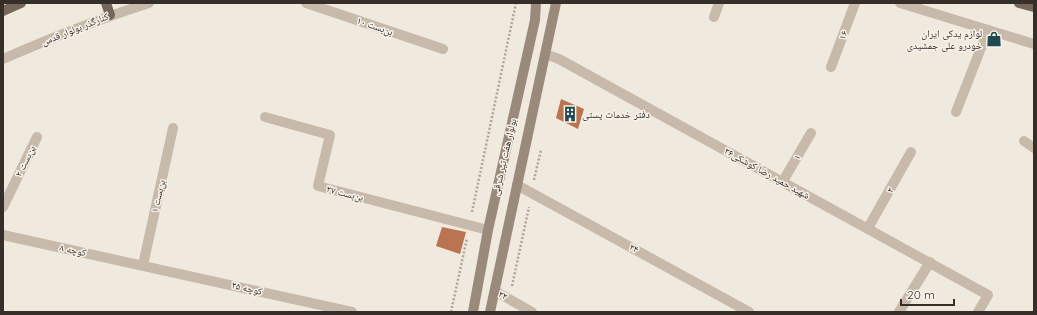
<svg xmlns="http://www.w3.org/2000/svg" width="1037" height="315" font-family="Quicksand,'Noto Naskh Arabic',sans-serif">
<style>
.building{fill:#ba7451}
.lines{fill:none;stroke-linecap:round;stroke-linejoin:round}
.path{stroke:#b2a494;stroke-width:2.5;stroke-dasharray:2 2;stroke-linecap:butt}
.street{stroke:#c7baaa;stroke-width:10}
.secondary{stroke:#9a8a7c;stroke-width:10}
.primary{stroke:#75675b;stroke-width:10}
.labels{text-anchor:middle;dominant-baseline:central;stroke-width:3;stroke-linejoin:round;paint-order:stroke}
.street-label{font-size:10px;fill:#352e29;stroke:#f8f2e9}
.poi-label{font-size:10px;fill:#352e29;stroke:#f8f2e9;text-anchor:end}
</style>
<rect width="100%" height="100%" fill="#f0e9dd"/>
<g class="building">
<path d="M561 99 584 109 578 129 556 118Z"/>
<path d="M442 227 466 232 460 254 436 246Z"/>
</g>
<g class="lines">
<g class="path">
<path d="M534 180 541 150"/>
<path d="M472 212 516 3"/>
<path d="M512 286 529 207"/>
<path d="M451 312 467 238"/>
</g>
<g class="street">
<path d="M306 3 443 49"/>
<path d="M900 3 1034 44"/>
<path d="M714 17 719 3"/>
<path d="M545 54 559 59 988 295 978 312"/>
<path d="M3 59C51 38 99 19 149 3"/>
<path d="M831 67 855 3"/>
<path d="M956 112 988 30"/>
<path d="M265 117 330 135 318 186 488 230"/>
<path d="M1024 141 1034 148"/>
<path d="M783 181 811 133"/>
<path d="M517 185 749 312"/>
<path d="M3 207 37 137"/>
<path d="M868 228 911 152"/>
<path d="M3 235 352 312"/>
<path d="M143 265 173 128"/>
<path d="M495 291 532 312"/>
<path d="M899 312 930 262"/>
</g>
<g class="secondary">
<path d="M473 312 488 230 535 20 536 3"/>
<path d="M490 312 556 3"/>
</g>
<g class="primary">
<path d="M106 3 110 15"/>
<path d="M1019 3 1034 7"/>
<path d="M3 11 21 3"/>
</g>
</g>
<defs>
<symbol id="shop-bare" viewBox="-9 -9 18 18"><path d="M-5-2.5h2.3a2.7 3.5 0 0 1 5.4 0H5L5.5 6h-11ZM-1.5-2.5h3a1.5 2.3 0 0 0-3 0Z" fill="#224a52" stroke="#f8f2e9" stroke-width="2.5" paint-order="stroke"/></symbol>
<symbol id="building-bare" viewBox="-9 -9 18 18"><path d="M-4-6H4V6H1V3H-1V6H-4ZM-2.5-4.3h1.7v1.8h-1.7ZM.8-4.3h1.7v1.8H.8ZM-2.5-1h1.7V.8h-1.7ZM.8-1h1.7V.8H.8Z" fill="#224a52" stroke="#f8f2e9" stroke-width="2.5" paint-order="stroke"/></symbol>
</defs>
<g fill-rule="evenodd">
<use href="#shop-bare" x="983" y="28" width="22" height="22"/>
<use href="#building-bare" x="559" y="103" width="22" height="22"/>
</g>
<g class="labels">
<g class="street-label">
<text transform="translate(375 26) rotate(19)">بن‌بست ۱۰</text>
<text transform="translate(75 29) rotate(-22)">کنارگذر بولوار قدس</text>
<text transform="translate(843 35) rotate(-69)">۱۶</text>
<text transform="translate(504 157) rotate(-77)">بولوار هفت تیر شرقی</text>
<text transform="translate(797 157) rotate(-59)">۱</text>
<text transform="translate(25 161) rotate(-64)">بن‌بست ۲</text>
<text transform="translate(767 173) rotate(29)">شهید حمید رضا کوشکی۲۶</text>
<text transform="translate(890 190) rotate(-61)">۲</text>
<text transform="translate(345 193) rotate(14)">بن‌بست ۲۷</text>
<text transform="translate(158 196) rotate(-77)">بن‌بست ۱</text>
<text transform="translate(634 248) rotate(29)">۲۴</text>
<text transform="translate(73 250) rotate(12)">کوچه ۸</text>
<text transform="translate(247 288) rotate(13)">کوچه ۲۵</text>
<text transform="translate(503 295) rotate(29)">۲۲</text>
</g>
<g class="poi-label">
<text x="982" y="33">لوازم یدکی ایران<tspan x="982" dy="12">خودرو علی جمشیدی</tspan></text>
<text x="582" y="114" text-anchor="start">دفتر خدمات پستی</text>
</g>
</g>
<rect width="1037" height="315" fill="none" stroke="#352e29" stroke-width="8"/>
<path d="M901 299v6h53v-6" fill="none" stroke="#352e29" stroke-width="2"/>
<text x="907" y="299" font-size="12" fill="#352e29" stroke="#f8f2e9" stroke-width="3" paint-order="stroke">20 m</text>
</svg>
